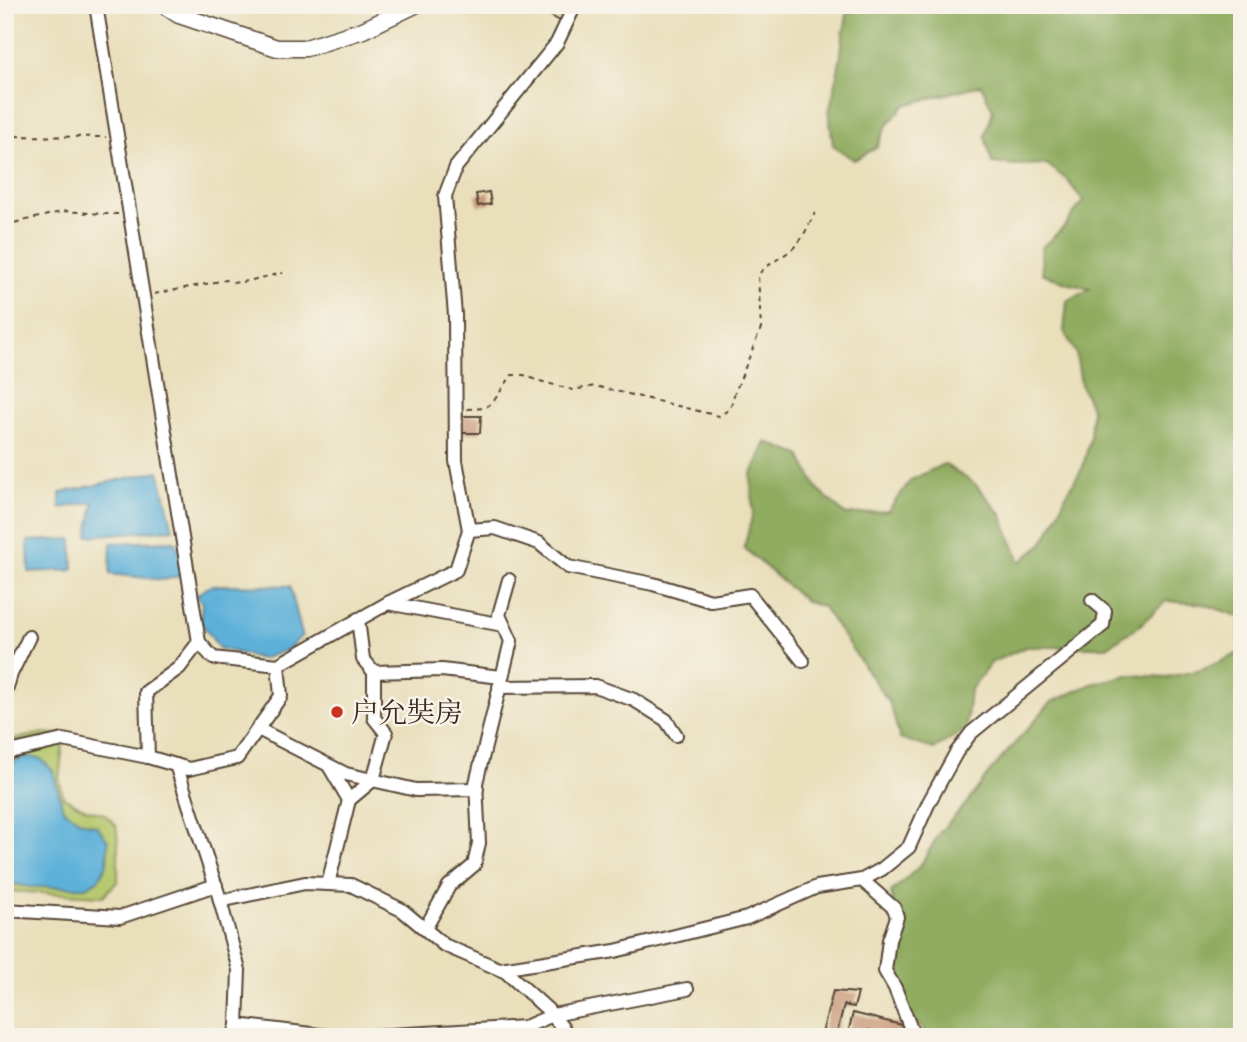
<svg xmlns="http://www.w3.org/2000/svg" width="1247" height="1042" font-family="'EB Garamond','Noto Serif SC',serif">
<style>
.green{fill:#b5c86c;stroke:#787945;stroke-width:2}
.forest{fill:#90ac60;stroke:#666b3f;stroke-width:2}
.water{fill:#5db1d9;stroke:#4c6e7c;stroke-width:2}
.building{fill:#ca9b7d}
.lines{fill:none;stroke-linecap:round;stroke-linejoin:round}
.minor-casing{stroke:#554536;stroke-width:16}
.tertiary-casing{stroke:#554536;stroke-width:19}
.path{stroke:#554536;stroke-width:2;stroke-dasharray:5 5;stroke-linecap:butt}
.minor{stroke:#fff;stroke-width:12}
.tertiary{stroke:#fff;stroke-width:16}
.poi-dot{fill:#c8321e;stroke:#f7f3e8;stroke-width:2.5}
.labels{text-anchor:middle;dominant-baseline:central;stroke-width:5;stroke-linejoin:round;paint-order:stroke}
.poi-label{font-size:28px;fill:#3b2a1e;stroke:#f7f3e8;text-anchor:start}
</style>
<rect width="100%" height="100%" fill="#f7f3e8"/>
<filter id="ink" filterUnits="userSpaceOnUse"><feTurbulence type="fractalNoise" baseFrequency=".0143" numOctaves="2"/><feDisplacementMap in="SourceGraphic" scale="14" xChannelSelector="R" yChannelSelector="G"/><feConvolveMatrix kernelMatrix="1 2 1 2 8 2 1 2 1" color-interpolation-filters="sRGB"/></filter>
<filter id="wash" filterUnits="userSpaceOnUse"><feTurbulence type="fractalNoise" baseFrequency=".00686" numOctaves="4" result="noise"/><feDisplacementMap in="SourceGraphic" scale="28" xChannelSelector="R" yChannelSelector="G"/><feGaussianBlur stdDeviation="1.57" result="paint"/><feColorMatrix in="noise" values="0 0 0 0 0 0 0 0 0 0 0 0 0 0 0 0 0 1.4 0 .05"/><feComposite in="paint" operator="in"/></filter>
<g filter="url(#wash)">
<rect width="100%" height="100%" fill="#e9dfbb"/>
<path class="green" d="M44 733 64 735 59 779 63 797 86 809 104 814 116 825 118 844V881L103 896 5 891V741Z"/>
<path class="forest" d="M849 5H1242V1037H930L902 1007 895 970 899 931 891 892 920 866 940 832 966 804 989 773 1051 702 1092 684 1128 675 1167 677 1202 670 1239 653 1240 617 1204 604 1166 601 1140 625 1107 647H1026L992 662 970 690 966 729 934 749 900 739 890 704 823 607 805 601 744 548 753 513 751 476 766 442 800 455 818 490 846 515 888 511 911 480 944 464 975 484 1001 514 1020 562 1042 544 1055 521 1066 495 1083 467 1090 438 1092 410 1081 385 1076 353 1064 331 1067 301 1090 289 1066 283 1042 273 1041 248 1063 228 1083 201 1067 180 1047 164 1020 165 992 163 985 136 993 110 981 85 905 105 887 125 876 148 854 160 833 145 829 113 840 61 843 36Z"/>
<g class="water">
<path d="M159 471 173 529 88 536 94 502 60 508V493Z"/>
<path d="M72 539 73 570 29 572 28 541Z"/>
<path d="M175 541 187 574 164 580 110 574 111 543Z"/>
<path d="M212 585 290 586 302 635 289 649 262 659 219 648 200 621 202 603 196 595Z"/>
<path d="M25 756 41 759 53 771 63 809 80 821 97 826 108 841 107 864 99 879 86 887H31L12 884 5 879V797L10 780 5 773V767Z"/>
</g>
<g id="blocks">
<g class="building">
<path d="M550 5 565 12 560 21 546 13Z"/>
<path d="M489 192 491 204 478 206 476 194Z"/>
<path d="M460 416H481L480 433H460Z"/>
<path d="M833 991 858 993 854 1007 844 1005 836 1037 822 1033Z"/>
<path d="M853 1013 906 1026 904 1037H896L868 1030 866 1037H847Z"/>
</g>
</g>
</g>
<g filter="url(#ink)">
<use href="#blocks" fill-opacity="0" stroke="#554536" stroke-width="2"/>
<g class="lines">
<defs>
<g id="minor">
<path d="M96 5 199 642 213 658 278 665 281 696 237 758 189 769 148 757 146 692 179 668 199 642"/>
<path d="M469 530 456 461 455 315 445 196 456 167 557 43 575 5"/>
<path d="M388 603 503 625"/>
<path d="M278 665 388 603 456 570 469 530 495 528 539 543 568 567 653 584 711 601 750 595 803 661"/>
<path d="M374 672 442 670 501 677"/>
<path d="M499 687 595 686 634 700 666 720 676 735"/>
<path d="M5 694 11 674 29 637"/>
<path d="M258 729 346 774 416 790 477 789"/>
<path d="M5 738 6 753"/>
<path d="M5 753 63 740 148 757"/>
<path d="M176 765 218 893 239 970 237 1025 234 1037"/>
<path d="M349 800 373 780 386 733 374 718V672L363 659 358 619"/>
<path d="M862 880 894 908 897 917 889 940 885 971 895 988 914 1037"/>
<path d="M328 884 349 800 329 766"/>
<path d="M220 901 305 883 351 885 402 910 444 945 506 972 548 1010 570 1037"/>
<path d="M5 910 120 917 216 885"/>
<path d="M425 929 449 886 474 865 479 843 476 783 511 641 499 615 509 580"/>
<path d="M500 969 615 951 747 918 817 887 862 880 882 869 909 847 929 802 956 753 971 733 1103 625 1105 611 1092 600"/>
<path d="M237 1025 336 1037"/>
<path d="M357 1037 525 1027 553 1015 687 989"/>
</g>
<path id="tertiary" d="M164 5 179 15 277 48H306L363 30 415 5"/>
</defs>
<use href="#minor" class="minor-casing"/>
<use href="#tertiary" class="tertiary-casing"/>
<g class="path">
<path d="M5 136 106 137"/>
<path d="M5 225 65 211 101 214H118"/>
<path d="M154 294 226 280 238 283 283 273"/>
<path d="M467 409 485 408 493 402 512 375H524L536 380 573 390 595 386 719 416 730 409 734 395 761 328 758 275C770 261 786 257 798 243 805 235 809 223 815 213"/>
</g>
<use href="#minor" class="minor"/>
<use href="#tertiary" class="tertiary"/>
</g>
</g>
<circle class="poi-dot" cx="337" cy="712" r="7"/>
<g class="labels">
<g class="poi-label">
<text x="351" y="712">户允奘房</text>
</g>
</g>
<rect width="1247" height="1042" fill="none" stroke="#f7f3e8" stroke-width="28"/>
</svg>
